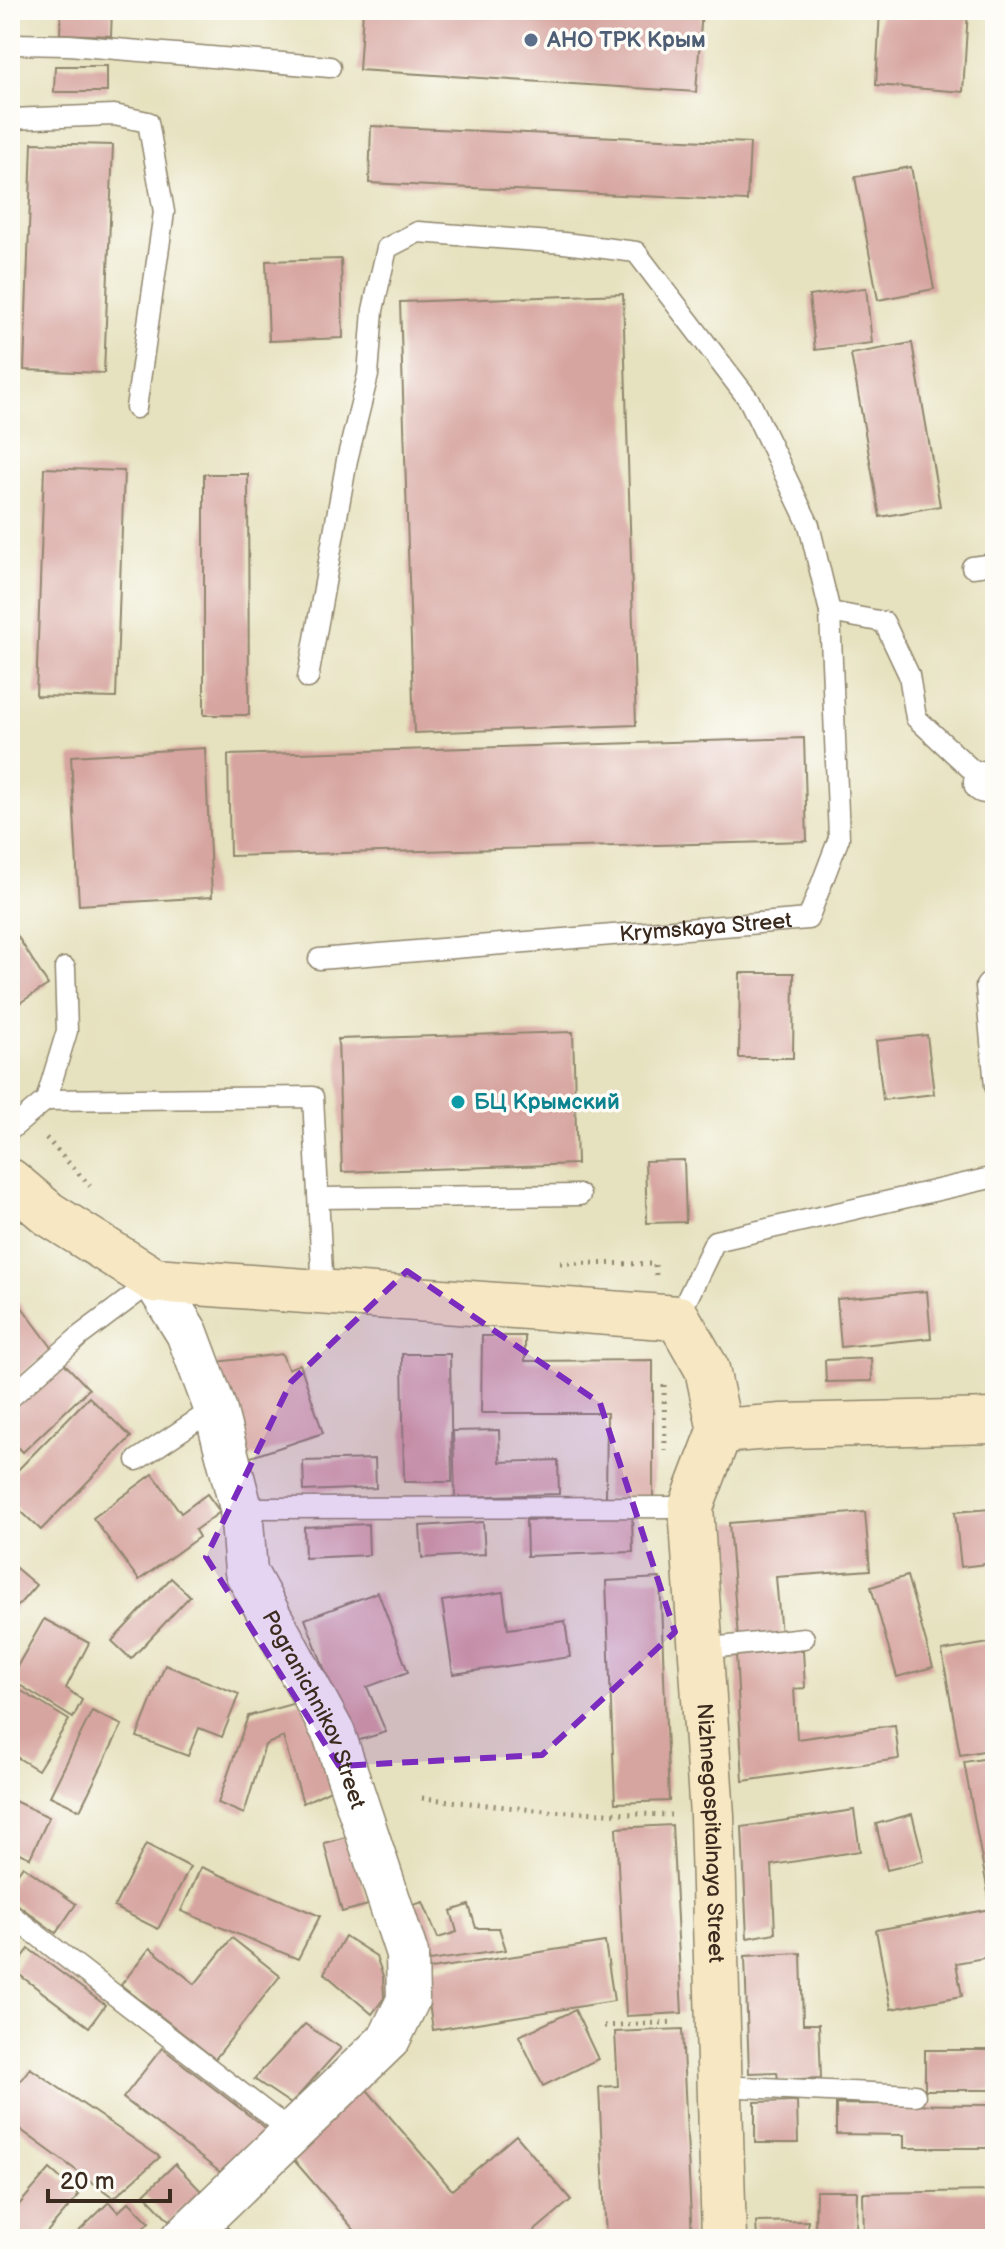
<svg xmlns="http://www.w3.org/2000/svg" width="1005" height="2249" font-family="'Balsamiq Sans',sans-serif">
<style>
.building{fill:#d7a5a0}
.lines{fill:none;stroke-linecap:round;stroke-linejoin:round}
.lane-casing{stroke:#90866e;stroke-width:23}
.street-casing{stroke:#90866e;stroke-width:45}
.secondary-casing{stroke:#90866e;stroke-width:47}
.path{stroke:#90866e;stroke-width:5;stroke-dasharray:2 6;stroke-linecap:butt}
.lane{stroke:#fff;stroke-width:20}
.street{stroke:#fff;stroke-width:42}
.secondary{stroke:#f7e8c3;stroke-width:44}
.marked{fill:#7b2cbf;fill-opacity:0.2;stroke:#7b2cbf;stroke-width:6;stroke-dasharray:16 10;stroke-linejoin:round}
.service-dot{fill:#5c6f8a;stroke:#fdfcf7;stroke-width:3}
.culture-dot{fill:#0f9aa8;stroke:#fdfcf7;stroke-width:3}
.labels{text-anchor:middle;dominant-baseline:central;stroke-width:7;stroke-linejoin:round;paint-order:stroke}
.service-label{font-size:22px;font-weight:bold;fill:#4e5e75;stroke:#fdfcf7;text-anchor:start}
.street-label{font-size:22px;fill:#3b2a1e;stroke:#fdfcf7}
.culture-label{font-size:22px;font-weight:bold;fill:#0d838f;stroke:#fdfcf7;text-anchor:start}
</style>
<rect width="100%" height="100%" fill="#fdfcf7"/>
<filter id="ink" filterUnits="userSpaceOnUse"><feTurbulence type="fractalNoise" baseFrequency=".0125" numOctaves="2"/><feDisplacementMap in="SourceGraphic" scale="16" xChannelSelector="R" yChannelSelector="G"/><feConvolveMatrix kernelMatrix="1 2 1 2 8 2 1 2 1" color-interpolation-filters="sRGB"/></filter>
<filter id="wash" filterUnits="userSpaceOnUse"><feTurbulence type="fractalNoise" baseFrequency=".006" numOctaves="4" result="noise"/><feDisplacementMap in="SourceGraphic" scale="32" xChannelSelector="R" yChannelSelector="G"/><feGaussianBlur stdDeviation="1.8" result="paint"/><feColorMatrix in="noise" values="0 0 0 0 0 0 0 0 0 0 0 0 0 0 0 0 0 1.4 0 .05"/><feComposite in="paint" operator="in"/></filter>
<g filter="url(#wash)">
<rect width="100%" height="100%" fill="#e6e1be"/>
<g id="blocks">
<g class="building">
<path d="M61 10H112L111 36 60 34Z"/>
<path d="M363 10H702L696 92 359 70Z"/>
<path d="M880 10H968L963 92 876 85Z"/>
<path d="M55 66H107V92H54Z"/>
<path d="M371 126 750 143 747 201 369 183Z"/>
<path d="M32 143 113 145 104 373 24 370Z"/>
<path d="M911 167 934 289 878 300 855 177Z"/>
<path d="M341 259 343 338 269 341 266 261Z"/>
<path d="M866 288 872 343 815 350 809 296Z"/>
<path d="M623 294 636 725 414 733 400 302Z"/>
<path d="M912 343 940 506 880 517 851 354Z"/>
<path d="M44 468 124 471 116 698 36 696Z"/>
<path d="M204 474H248L249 715H204Z"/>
<path d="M804 738 807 841 230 856 228 755Z"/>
<path d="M205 748 212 897 79 905 71 756Z"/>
<path d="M10 924 48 985 10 1009Z"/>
<path d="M740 973H794L793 1058H739Z"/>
<path d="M573 1032 577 1164 342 1172 338 1039Z"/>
<path d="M927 1035 934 1094 883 1100 876 1041Z"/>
<path d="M684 1160 686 1222 647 1223 645 1161Z"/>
<path d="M10 1291 53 1349 10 1383Z"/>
<path d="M927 1291 931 1338 841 1347 837 1299Z"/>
<path d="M482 1336H525V1361L653 1360V1498H606L607 1413H481Z"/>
<path d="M282 1354 288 1369 300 1364 323 1433 248 1458 216 1362Z"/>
<path d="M402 1354H450L452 1482H404Z"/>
<path d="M871 1358 872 1381 826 1382 825 1360Z"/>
<path d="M62 1361 89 1389 23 1452 10 1439V1411Z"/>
<path d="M89 1397 131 1437 41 1530 10 1501V1478Z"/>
<path d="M499 1430 500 1462 558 1460 559 1494 455 1497 453 1431Z"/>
<path d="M375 1459 376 1488 304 1491 303 1461Z"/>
<path d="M153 1474 181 1513 207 1494 220 1512 195 1530 199 1537 139 1580 93 1518Z"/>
<path d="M990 1509 995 1563 961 1567 955 1512Z"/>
<path d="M865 1512 870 1570 776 1577 781 1635 738 1638 729 1523Z"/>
<path d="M632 1516 633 1552 527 1556 526 1520Z"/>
<path d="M483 1522 485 1554 422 1558 420 1526Z"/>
<path d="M368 1524 369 1555 305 1558 304 1527Z"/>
<path d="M10 1563 36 1585 10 1615Z"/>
<path d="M907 1576 933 1667 897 1677 871 1587Z"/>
<path d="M171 1578 190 1596 131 1659 112 1641Z"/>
<path d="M660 1578 669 1801 615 1803 606 1581Z"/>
<path d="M378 1592 408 1672 367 1687 386 1732 353 1742 305 1619Z"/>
<path d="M503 1592 508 1629 565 1621 570 1657 453 1674 442 1601Z"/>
<path d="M44 1619 89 1643 66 1688 82 1700 73 1718 10 1679Z"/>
<path d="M995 1642V1749L960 1755 942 1651Z"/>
<path d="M803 1650 805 1688 794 1689 797 1739 895 1725 899 1759 743 1781 736 1654Z"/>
<path d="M165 1665 239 1694 222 1737 199 1728 188 1756 137 1737Z"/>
<path d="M10 1684 69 1720 38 1770 10 1753Z"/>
<path d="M303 1701 333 1789 303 1803 283 1737 265 1745 244 1814 218 1803 248 1716Z"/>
<path d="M92 1711 122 1725 80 1810 50 1796Z"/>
<path d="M995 1757V1956L956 1963 962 1996 891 2009 876 1930 991 1909 964 1762Z"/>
<path d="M10 1799 49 1817 30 1858 10 1849Z"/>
<path d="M854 1810 860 1851 772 1865 775 1933 747 1938 742 1827Z"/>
<path d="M912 1814 924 1861 887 1870 876 1824Z"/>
<path d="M672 1825 682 2013 626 2016 616 1828Z"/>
<path d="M350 1836 368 1905 342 1912 324 1843Z"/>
<path d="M146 1844 190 1867 158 1929 114 1907Z"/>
<path d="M23 1866 76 1904 56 1933 10 1899V1884Z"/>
<path d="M201 1867 320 1916 298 1959 181 1911Z"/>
<path d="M423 1902 438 1938 457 1932 451 1911 469 1905 476 1928H499L506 1950 430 1961 407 1907Z"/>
<path d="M345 1936 376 1956 383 1976 384 1998 372 2014 324 1973Z"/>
<path d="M232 1938 280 1976 215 2059 121 1985 150 1948 195 1984Z"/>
<path d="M605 1942 614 2001 433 2030 424 1970Z"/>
<path d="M29 1949 105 2005 89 2027 13 1970Z"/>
<path d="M801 1953 803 2024H819L821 2078 778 2080 777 2072 749 2073 745 1956Z"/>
<path d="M575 2010 598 2059 543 2086 519 2036Z"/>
<path d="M305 2024 341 2048 291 2104 254 2079Z"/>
<path d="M682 2029 692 2239H606L599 2087 618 2086 615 2032Z"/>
<path d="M162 2048 268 2130 220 2172 123 2098Z"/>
<rect x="925" y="2050" width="67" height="40"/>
<path d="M30 2068 160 2157 114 2198 10 2122V2094Z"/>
<path d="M363 2085 452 2190 516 2135 571 2200 525 2239H362L286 2151Z"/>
<path d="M797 2101 798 2143H755V2102Z"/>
<path d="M836 2104 995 2105V2148H904V2135L836 2134Z"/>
<path d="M175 2164 201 2191 170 2221 144 2194Z"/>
<path d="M50 2169 79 2195 41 2239H30L10 2221V2215Z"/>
<path d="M816 2191H857L856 2231 815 2232Z"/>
<path d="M995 2191V2235L864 2237 863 2193Z"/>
<path d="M109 2202 118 2212 129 2202 149 2222 137 2235 141 2239H71Z"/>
<path d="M808 2221 809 2239H757L756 2222Z"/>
<path d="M226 2226 238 2239H213Z"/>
</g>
</g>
</g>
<g filter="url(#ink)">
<use href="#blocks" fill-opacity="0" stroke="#90866e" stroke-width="2"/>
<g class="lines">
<defs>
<g id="lane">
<path d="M10 44 69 45 330 67"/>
<path d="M10 119 114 115 148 122 164 212 136 408"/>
<path d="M972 567 995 564"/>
<path d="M308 678 347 460 368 375 373 310 387 248 418 232 564 243 636 252 749 400 809 525 830 612"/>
<path id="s1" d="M319 959 808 919 839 838 830 612 884 622 909 675 916 718 985 782"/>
<path d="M995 976 986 986 995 1086"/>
<path d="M46 1100 313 1097 323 1292"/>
<path d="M10 1130 46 1100 67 1031 65 968"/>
<path d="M319 1198 580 1195"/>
<path d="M678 1318 715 1241 995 1177"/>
<path d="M10 1398 81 1335 154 1280"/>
<path d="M137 1460 215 1408"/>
<path d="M241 1508 691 1507"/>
<path d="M701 1649 804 1638"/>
<path d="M10 1914 293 2133"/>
<path d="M719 2086 915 2095"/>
</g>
<g id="street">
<path d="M985 782 995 780"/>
<path id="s2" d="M154 1280 187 1333 215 1408 241 1508 246 1572 334 1734 407 1954 408 2000 389 2039 182 2239"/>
</g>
<g id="secondary">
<path d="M10 1181 49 1214 154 1280 678 1318 707 1369 720 1431"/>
<path id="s3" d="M720 1431 691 1507 712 1816 724 2239"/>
<path d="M720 1431 782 1426 995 1421"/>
</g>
</defs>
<use href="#lane" class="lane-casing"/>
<use href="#street" class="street-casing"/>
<use href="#secondary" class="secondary-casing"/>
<g class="path">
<path d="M46 1138 90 1186"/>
<path d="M560 1263 655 1264 656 1275"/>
<path d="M664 1385 665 1451"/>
<path d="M422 1798 545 1811 671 1815"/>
<path d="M604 2026 676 2022"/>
</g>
<use href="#lane" class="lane"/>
<use href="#street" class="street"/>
<use href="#secondary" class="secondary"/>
</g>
</g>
<path class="marked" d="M407 1271 600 1403 675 1632 542 1755 339 1766 206 1557 291 1382Z"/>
<circle class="service-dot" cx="531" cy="40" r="8"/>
<circle class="culture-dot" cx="458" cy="1102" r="8"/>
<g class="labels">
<g class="service-label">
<text x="547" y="40">АНО ТРК Крым</text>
</g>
<g class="street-label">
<text stroke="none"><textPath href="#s1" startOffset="388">Krymskaya Street</textPath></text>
<text stroke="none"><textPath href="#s2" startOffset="464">Pogranichnikov Street</textPath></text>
<text stroke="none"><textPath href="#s3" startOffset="408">Nizhnegospitalnaya Street</textPath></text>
</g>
<g class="culture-label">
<text x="474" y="1102">БЦ Крымский</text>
</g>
</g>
<rect width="1005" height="2249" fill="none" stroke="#fdfcf7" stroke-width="40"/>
<path d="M48 2189v12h122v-12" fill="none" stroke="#3b2a1e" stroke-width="4"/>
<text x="60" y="2189" font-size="24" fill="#3b2a1e" stroke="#fdfcf7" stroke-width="6" paint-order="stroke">20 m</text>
</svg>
